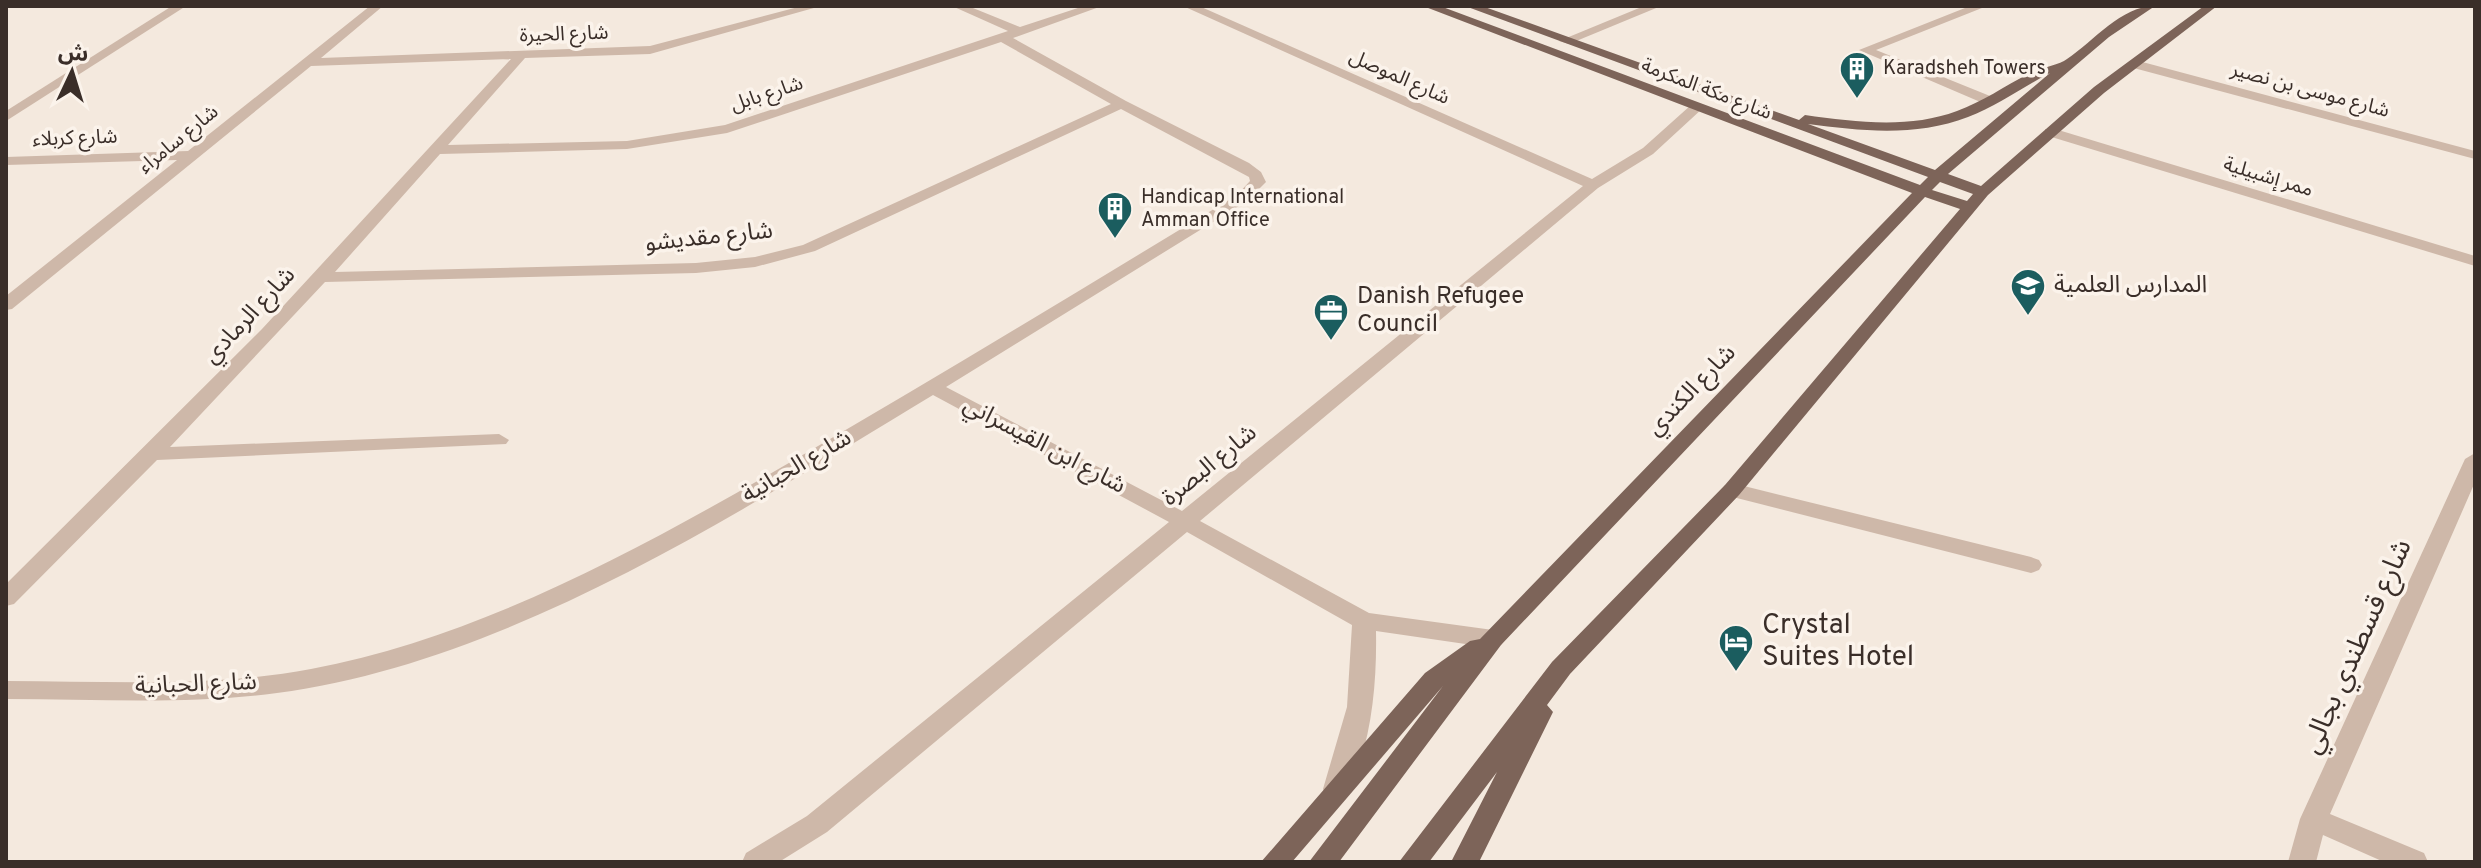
<svg xmlns="http://www.w3.org/2000/svg" width="2481" height="868" font-family="Overpass,'Noto Sans Arabic',sans-serif">
<style>
.lines{fill:none;stroke-linecap:round;stroke-linejoin:round}
.minor{fill:#ceb8a9;fill-rule:evenodd}
.major{fill:#7d6459;fill-rule:evenodd}
.labels{text-anchor:middle;dominant-baseline:central;stroke-width:7;stroke-linejoin:round;paint-order:stroke}
.far-street-label{font-size:20px;fill:#3a2e29;stroke:#fbf3eb}
.far-poi-label{font-size:20px;fill:#3a2e29;stroke:#fbf3eb;text-anchor:start}
.street-label{font-size:24px;fill:#3a2e29;stroke:#fbf3eb}
.poi-label{font-size:24px;fill:#3a2e29;stroke:#fbf3eb;text-anchor:start}
.near-poi-label{font-size:28px;fill:#3a2e29;stroke:#fbf3eb;text-anchor:start}
.near-street-label{font-size:28px;fill:#3a2e29;stroke:#fbf3eb}
</style>
<rect width="100%" height="100%" fill="#f4e9de"/>
<g class="lines">
<g class="minor">
<path d="M172 6H186L6 121V111Z"/>
<path d="M370 6H383L321 58 650 46 802 6H821L650 54 525 58 448 145 627 141 725 125 1008 31 952 6H968L1020 27 1084 6H1102L1013 38 1126 101 1249 163 1261 172 1266 182 1247 201 946 387 1182 511 1583 186 1183 6H1199L1592 179 1643 148 1691 105 1703 108 1653 154 1598 188 1200 521 1369 613 1493 630 1501 633 1505 639 1501 645 1493 648 1376 631C1377 687 1371 747 1346 797L1336 800 1326 797 1323 789 1347 707 1352 625 1187 532 827 832 779 862H742L746 853 807 816 1169 522 933 395C736 514 509 662 277 693 188 705 96 699 6 699V681C107 681 211 688 311 669 484 636 643 547 794 460 943 374 1090 284 1237 195L1250 181 1249 177 1121 109 815 251 755 267 696 273 325 282 170 447 499 434 509 440 506 444 157 460 14 604 6 606V584L262 329 511 59 311 66 12 309 6 310V296L177 160 6 165V157L188 151ZM1001 42 1111 104 803 245 755 257 696 263 335 272 440 154 627 149 727 133Z"/>
<path d="M1644 6H1661L1569 44 1559 41Z"/>
<path d="M1970 6H1987L1876 50 1995 98V104H1985L1859 50Z"/>
<path d="M2135 60 2475 151V159L2130 67 2129 64Z"/>
<path d="M2045 129H2055L2475 256V266L2045 135Z"/>
<path d="M2475 453V482L2330 814 2424 853 2428 862H2384L2323 835 2316 862H2288L2300 819 2465 459Z"/>
<path d="M1732 483 2031 557 2039 560 2042 565 2039 570 2031 573 1725 495 1721 490 1725 485Z"/>
</g>
<path class="major" d="M1423 6H1440L1920 185 1928 177 1465 6H1482L1799 120 1805 115C1855 122 1909 129 1957 111 1982 102 2005 86 2028 74 2040 68 2059 65 2067 59 2094 41 2121 6 2155 6L2109 37 1948 174 1981 186 2094 87 2204 6H2217L2104 93 1988 195 1739 495 1570 674 1547 705 1553 712 1479 862H1451L1497 772 1429 862H1399L1552 662 1725 485 1960 209 1925 197 1501 645 1339 862H1309L1443 686 1292 862H1261L1425 673 1470 641 1480 639 1912 193ZM2050 73 1935 170 1808 124C1861 131 1916 137 1968 117 1997 106 2023 87 2050 73ZM1940 182 1973 194 1967 201 1932 190Z"/>
</g>
<defs>
<symbol id="building-pin" viewBox="-11 -11 22 30"><path d="M0 17L-7.5 6A9.5 9.5 0 1 1 7.5 6Z" fill="#1b5d5f" stroke="#fbf3eb"/><path d="M-4-6H4V6H1V3H-1V6H-4ZM-2.5-4.3h1.7v1.8h-1.7ZM.8-4.3h1.7v1.8H.8ZM-2.5-1h1.7V.8h-1.7ZM.8-1h1.7V.8H.8Z" fill="#fff"/></symbol>
<symbol id="school-pin" viewBox="-11 -11 22 30"><path d="M0 17L-7.5 6A9.5 9.5 0 1 1 7.5 6Z" fill="#1b5d5f" stroke="#fbf3eb"/><path d="M0-5L7-2L0 1L-7-2ZM-4 1L0 2.5L4 1V4Q0 6-4 4Z" fill="#fff"/></symbol>
<symbol id="office-pin" viewBox="-11 -11 22 30"><path d="M0 17L-7.5 6A9.5 9.5 0 1 1 7.5 6Z" fill="#1b5d5f" stroke="#fbf3eb"/><path d="M-6-3h4V-5.5h4V-3h4V5H-6ZM-1-4.5V-3h2v-1.5ZM-6 0V1H6V0Z" fill="#fff"/></symbol>
<symbol id="hotel-pin" viewBox="-11 -11 22 30"><path d="M0 17L-7.5 6A9.5 9.5 0 1 1 7.5 6Z" fill="#1b5d5f" stroke="#fbf3eb"/><path d="M-6-4.5h1.5V1H6V5H4.5V3h-9V5H-6ZM-4 0a1.8 1.8 0 1 1 3.6 0ZM.5 0V-2.5h3Q6-2.5 6 0Z" fill="#fff"/></symbol>
</defs>
<g fill-rule="evenodd">
<use href="#building-pin" x="1837" y="49" width="40" height="54"/>
<use href="#building-pin" x="1095" y="189" width="40" height="54"/>
<use href="#school-pin" x="2008" y="266" width="40" height="54"/>
<use href="#office-pin" x="1311" y="291" width="40" height="54"/>
<use href="#hotel-pin" x="1716" y="622" width="40" height="54"/>
</g>
<g class="labels">
<g class="far-street-label">
<text transform="translate(564 35) rotate(-2)">شارع الحيرة</text>
<text transform="translate(1399 78) rotate(24)">شارع الموصل</text>
<text transform="translate(1706 90) rotate(21)">شارع مكة المكرمة</text>
<text transform="translate(2310 91) rotate(15)">شارع موسى بن نصير</text>
<text transform="translate(767 95) rotate(-18)">شارع بابل</text>
<text transform="translate(75 139) rotate(-2)">شارع كربلاء</text>
<text transform="translate(179 140) rotate(-39)">شارع سامراء</text>
<text transform="translate(2268 178) rotate(17)">ممر إشبيلية</text>
</g>
<g class="far-poi-label">
<text x="1883" y="69">Karadsheh Towers</text>
<text x="1141" y="198">Handicap International<tspan x="1141" dy="23">Amman Office</tspan></text>
</g>
<g class="street-label">
<text transform="translate(709 238) rotate(-6)">شارع مقديشو</text>
<text transform="translate(250 316) rotate(-47)">شارع الرمادي</text>
<text transform="translate(1692 391) rotate(-46)">شارع الكندي</text>
<text transform="translate(1044 446) rotate(28)">شارع ابن القيسراني</text>
<text transform="translate(1210 466) rotate(-39)">شارع البصرة</text>
<text transform="translate(797 467) rotate(-30)">شارع الحبانية</text>
<text transform="translate(196 685) rotate(-2)">شارع الحبانية</text>
</g>
<g class="poi-label">
<text x="2054" y="286">المدارس العلمية</text>
<text x="1357" y="297">Danish Refugee<tspan x="1357" dy="28">Council</tspan></text>
</g>
<g class="near-poi-label">
<text x="1762" y="626">Crystal<tspan x="1762" dy="32">Suites Hotel</tspan></text>
</g>
<g class="near-street-label">
<text transform="translate(2358 647) rotate(-66)">شارع قسطندي بجالي</text>
</g>
</g>
<rect width="2481" height="868" fill="none" stroke="#3a2e29" stroke-width="16"/>
<g transform="translate(72 72) rotate(4)" stroke="#fbf3eb" stroke-width="6" paint-order="stroke">
<path d="M0-6L14 30L0 20L-14 30Z" fill="#3a2e29"/>
<text y="-12" font-size="22" font-weight="bold" text-anchor="middle" fill="#3a2e29">ش</text>
</g>
</svg>
